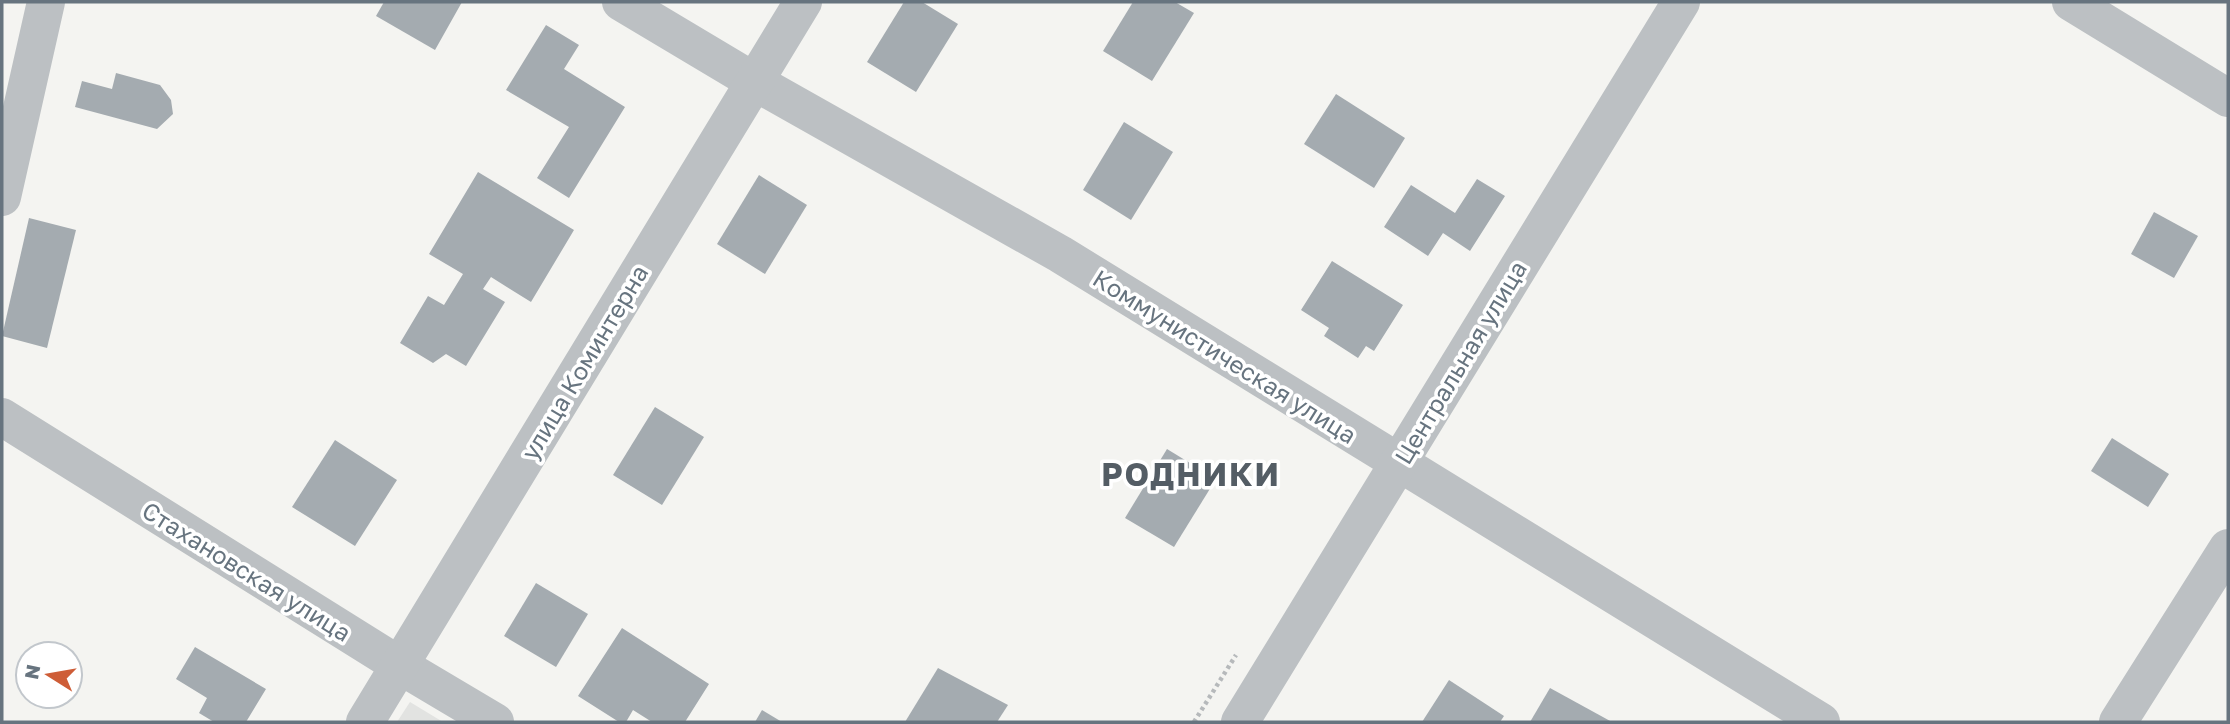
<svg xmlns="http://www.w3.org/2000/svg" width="2230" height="724" font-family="'Golos Text',sans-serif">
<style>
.built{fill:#e2e3e1}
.building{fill:#a4abb0}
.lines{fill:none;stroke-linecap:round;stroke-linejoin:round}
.path{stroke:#b6b9bb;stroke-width:4.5;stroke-dasharray:3.5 3.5;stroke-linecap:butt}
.minor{stroke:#bcc0c3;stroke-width:38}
.labels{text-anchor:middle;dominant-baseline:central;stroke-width:7;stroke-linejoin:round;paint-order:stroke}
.street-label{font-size:24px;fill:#67747f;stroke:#fff}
.district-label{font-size:32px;font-weight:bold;letter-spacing:2px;fill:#545d65;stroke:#fff}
</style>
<rect width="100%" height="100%" fill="#f4f4f1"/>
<path class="built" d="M410 702 443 722H397Z"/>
<g class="building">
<path d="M384 2H462L435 50 376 16Z"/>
<path d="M904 2H922L958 24 916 92 867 62Z"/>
<path d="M1133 2H1175L1194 13 1152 81 1103 51Z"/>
<path d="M546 25 579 45 564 69 625 107 569 198 537 178 569 127 506 90Z"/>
<path d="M116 73 160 85 171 100 173 114 157 129 75 107 82 81 112 89Z"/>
<path d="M1336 94 1405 138 1374 188 1304 144Z"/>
<path d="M1124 122 1173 152 1131 220 1083 190Z"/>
<path d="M478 172 574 230 531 302 491 277 483 289 505 302 466 366 446 354 433 363 400 343 428 296 444 305 463 274 429 254Z"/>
<path d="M759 175 807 205 765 274 717 244Z"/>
<path d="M1477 179 1505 196 1470 251 1443 233 1428 256 1384 227 1411 185 1455 213Z"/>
<path d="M2154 212 2198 236 2174 278 2131 254Z"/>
<path d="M29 218 76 230 47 348 2 336Z"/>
<path d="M1332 261 1403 305 1374 351 1366 346 1358 358 1324 336 1329 328 1301 310Z"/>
<path d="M655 407 704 437 662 505 613 475Z"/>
<path d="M2112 438 2169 474 2148 507 2091 471Z"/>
<path d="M335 440 397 480 355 546 292 507Z"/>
<path d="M1167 449 1216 479 1174 547 1125 518Z"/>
<path d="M536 583 588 614 556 667 504 636Z"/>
<path d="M622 628 709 684 685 722H652L633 710 626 722H619L578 696Z"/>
<path d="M195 647 266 689 246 722H214L199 713 207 698 176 679Z"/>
<path d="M938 668 1008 705 997 722H905Z"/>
<path d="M1449 680 1504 716 1500 722H1422Z"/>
<path d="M1550 688 1612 722H1530Z"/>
<path d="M762 710 782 722H755Z"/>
</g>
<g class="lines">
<path class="path" d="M1194 722 1236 655"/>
<g class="minor">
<path d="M621 2 755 82 1060 254 1821 722"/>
<path d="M2071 2 2228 98"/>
<path d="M2 197 46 2"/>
<path d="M2 417 399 665 495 722"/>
<path d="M365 722 803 2"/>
<path d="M1240 722 1681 2"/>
<path d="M2118 722 2228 548"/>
</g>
</g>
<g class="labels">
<g class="street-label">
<text transform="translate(1225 356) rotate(32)">Коммунистическая улица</text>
<text transform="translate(584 362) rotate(-59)">улица Коминтерна</text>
<text transform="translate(1460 362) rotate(-59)">Центральная улица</text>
<text transform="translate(247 571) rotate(32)">Стахановская улица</text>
</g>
<g class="district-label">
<text x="1191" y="474">РОДНИКИ</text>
</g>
</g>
<rect width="2230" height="724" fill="none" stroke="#67747f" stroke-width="7"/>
<g transform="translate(49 675) rotate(281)"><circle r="33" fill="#ffffff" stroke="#c2c7cc" stroke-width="2"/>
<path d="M0-5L12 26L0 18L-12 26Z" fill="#ce5d37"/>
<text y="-10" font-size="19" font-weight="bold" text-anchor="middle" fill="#67747f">N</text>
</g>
</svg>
